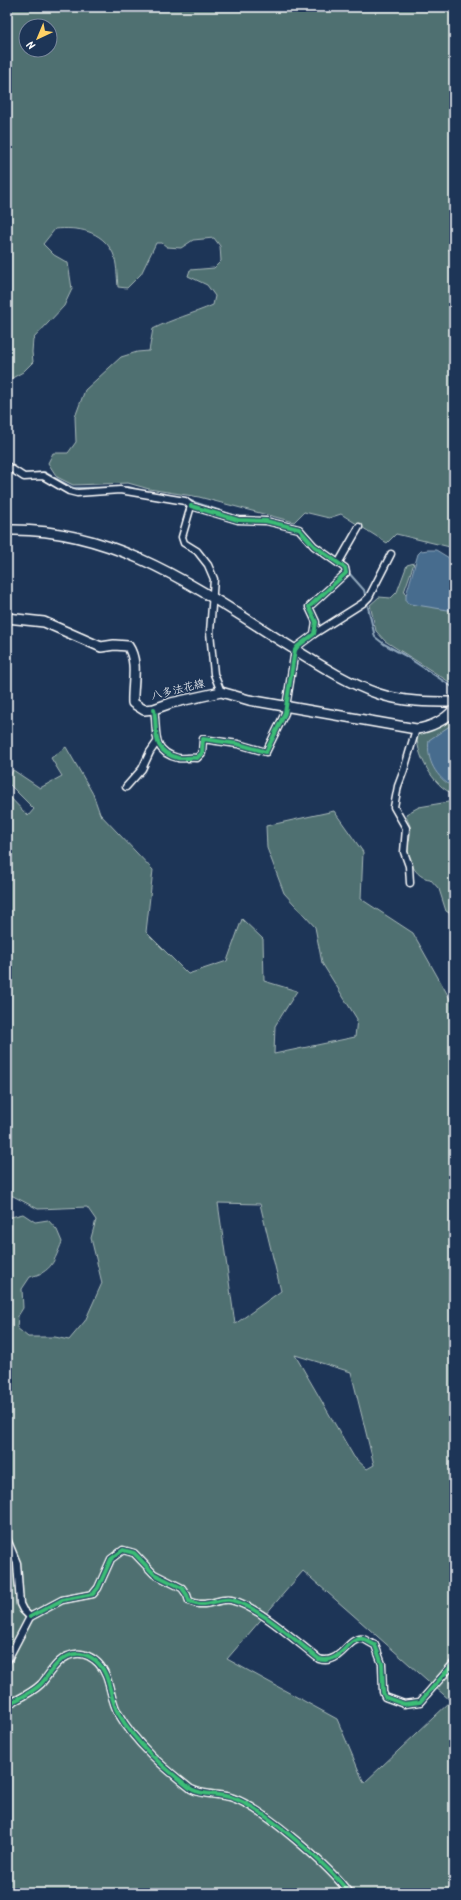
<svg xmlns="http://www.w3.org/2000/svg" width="461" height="1900" font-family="Kalam,'Klee One',sans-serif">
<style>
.green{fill:#4f7071;stroke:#a7b8b8;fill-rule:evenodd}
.water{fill:#466c8e;stroke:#90a7bb}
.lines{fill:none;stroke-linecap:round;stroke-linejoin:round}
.stream{stroke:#90a7bb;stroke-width:2}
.minor-casing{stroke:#fff;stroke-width:9}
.secondary-casing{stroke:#fff;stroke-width:12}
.minor{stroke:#1d3557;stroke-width:6}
.secondary{stroke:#1d3557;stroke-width:9}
.cycleway-casing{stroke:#1d3557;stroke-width:6}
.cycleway{stroke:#3abd76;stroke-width:4}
.labels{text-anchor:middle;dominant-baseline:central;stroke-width:3;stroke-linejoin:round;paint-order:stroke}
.street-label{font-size:11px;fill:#fff;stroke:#1d3557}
</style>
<rect width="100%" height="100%" fill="#1d3557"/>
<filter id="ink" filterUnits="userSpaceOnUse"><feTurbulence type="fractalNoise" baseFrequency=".025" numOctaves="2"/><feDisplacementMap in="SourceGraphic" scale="8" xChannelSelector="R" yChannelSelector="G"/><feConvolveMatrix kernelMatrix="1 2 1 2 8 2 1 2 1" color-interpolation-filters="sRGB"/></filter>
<g filter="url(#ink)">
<g class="green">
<path d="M7 7H453L454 238 451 239 448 249 454 251V548L396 534 387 543 341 514 329 518 304 512 294 522 199 497 149 489 128 483 73 485 57 477 48 463 53 453H68L76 442 75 417 85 390 121 357 137 352 149 351 153 329C172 319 193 314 213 305L215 296 207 285 188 276 190 270 214 268 221 261 220 246 214 238 193 240 181 248 167 247 162 243H156L141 274 127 288 118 287C117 277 117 262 113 253 101 230 78 227 55 229L43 244 54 255 68 263 72 289 64 306 33 339 32 352 33 362 23 372 7 381ZM26 26H50V50H26Z"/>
<path d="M414 563 404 592 412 601 454 607V685L385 641 376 631 370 605 379 597 391 598 397 592 407 565Z"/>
<path d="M454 715V794C433 787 415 753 417 732Z"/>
<path d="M66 747 93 794 100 814 153 870 146 932 188 974 227 961 242 919 263 939 264 981 297 991 275 1026 274 1054 355 1037 357 1019 322 963 315 927 284 893 267 848 266 826 334 811 363 852 361 899 413 933 454 1006V1893H7V1281L11 1217 23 1214 35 1222 48 1220 57 1230 62 1242C54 1261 52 1272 30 1277L22 1289 23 1308 18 1316 17 1328 28 1337H55L69 1340 85 1321 102 1283 91 1238 96 1220 87 1207 38 1209 13 1196H7V794L28 816 34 809 7 782 13 770 40 788 62 776 51 758ZM218 1203 260 1204 281 1291 235 1324ZM295 1355 351 1372 374 1465 367 1469 354 1457ZM303 1571 451 1701 364 1783 337 1719 227 1659Z"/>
<path d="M454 801V916L446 911 439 889 430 879C415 878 407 859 408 845 409 839 412 832 410 826 409 822 406 819 406 814L419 807Z"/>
</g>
<g class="water">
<path d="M428 550H436L454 561V611L410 604 406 602V595L418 554 421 551Z"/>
<path d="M454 723V788C436 777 426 761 429 740Z"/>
</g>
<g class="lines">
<g class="stream">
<path d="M24 474 44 472 73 488 129 487 142 491"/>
<path d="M188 500 242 518"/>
<path d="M269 519 291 525"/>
<path d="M318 552 327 559"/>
<path d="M348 572 364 590 375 637 384 644 404 655 454 688"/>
</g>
<defs>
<g id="minor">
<path d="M7 466 24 477 43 476 69 491 77 493 120 490 185 501 191 506 182 537 184 543 197 551 208 565 214 579 210 632 214 674 221 692"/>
<path d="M339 562 359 527"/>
<path d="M314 634 363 603 369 597 391 554"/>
<path d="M154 709C158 731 150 751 178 758 183 759 191 757 197 758L202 753 203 739 238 744 266 752 285 713 295 650 298 646 314 634 316 622 309 607 346 573 345 568 314 546 299 529 266 521 238 520 191 506"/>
<path d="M126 787 142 769 150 752 157 742"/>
<path d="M410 883 409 866 404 852 406 828 394 807 398 786 404 770 416 729"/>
<path d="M7 1539 17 1563 20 1604 23 1610 30 1617 7 1661"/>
<path d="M30 1617 62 1600 93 1594 98 1588 111 1559 123 1550 134 1553 154 1574 182 1588 187 1595 189 1601C192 1602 197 1604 200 1604 211 1605 220 1598 231 1600 258 1606 297 1642 319 1659 341 1666 347 1636 363 1639 367 1640 371 1644 375 1645L382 1664 383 1692 385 1697 404 1704 420 1702 454 1663"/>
<path d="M7 1705C18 1699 32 1693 41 1684 49 1675 56 1661 68 1656 79 1651 90 1655 98 1663 111 1676 109 1697 118 1713 136 1744 163 1767 191 1789 204 1796 219 1793 233 1798 263 1808 330 1867 349 1893"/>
</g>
<g id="secondary">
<path d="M7 530C112 527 196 587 281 641 312 660 344 682 379 694 403 702 429 702 454 702"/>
<path d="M7 618 44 622 101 647 114 645 128 646C139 662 132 685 133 703L144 710 154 709 171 703 221 692 249 700 416 729C429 728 446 720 454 709"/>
</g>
</defs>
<use href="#minor" class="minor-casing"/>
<use href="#secondary" class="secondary-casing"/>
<use href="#minor" class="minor"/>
<use href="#secondary" class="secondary"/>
<defs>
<g id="cycleway">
<path d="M154 709C158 731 150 751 178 758 183 759 191 757 197 758L202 753 203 739 238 744 266 752 285 713 295 650 298 646 314 634 316 622 309 607 346 573 345 568 314 546 299 529 266 521 238 520 191 506"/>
<path d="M30 1617 62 1600 93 1594 98 1588 111 1559 123 1550 134 1553 154 1574 182 1588 187 1595 189 1601C192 1602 197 1604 200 1604 211 1605 220 1598 231 1600 258 1606 297 1642 319 1659 341 1666 347 1636 363 1639 367 1640 371 1644 375 1645L382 1664 383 1692 385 1697 404 1704 420 1702 454 1663"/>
<path d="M7 1705C18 1699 32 1693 41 1684 49 1675 56 1661 68 1656 79 1651 90 1655 98 1663 111 1676 109 1697 118 1713 136 1744 163 1767 191 1789 204 1796 219 1793 233 1798 263 1808 330 1867 349 1893"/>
</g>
</defs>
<use href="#cycleway" class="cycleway-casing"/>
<use href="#cycleway" class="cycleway"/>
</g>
</g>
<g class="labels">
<g class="street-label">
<text transform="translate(178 690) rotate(-14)">八多法花線</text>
</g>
</g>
<rect width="461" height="1900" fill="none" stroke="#1d3557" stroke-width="24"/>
<rect x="12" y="12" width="437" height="1876" fill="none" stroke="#fff" stroke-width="1.5" filter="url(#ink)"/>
<g transform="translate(38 38) rotate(224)"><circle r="19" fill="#1d3557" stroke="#77869a"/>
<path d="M0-3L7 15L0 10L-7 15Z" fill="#ffd166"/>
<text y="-6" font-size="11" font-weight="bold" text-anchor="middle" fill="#ffffff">N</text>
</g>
</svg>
